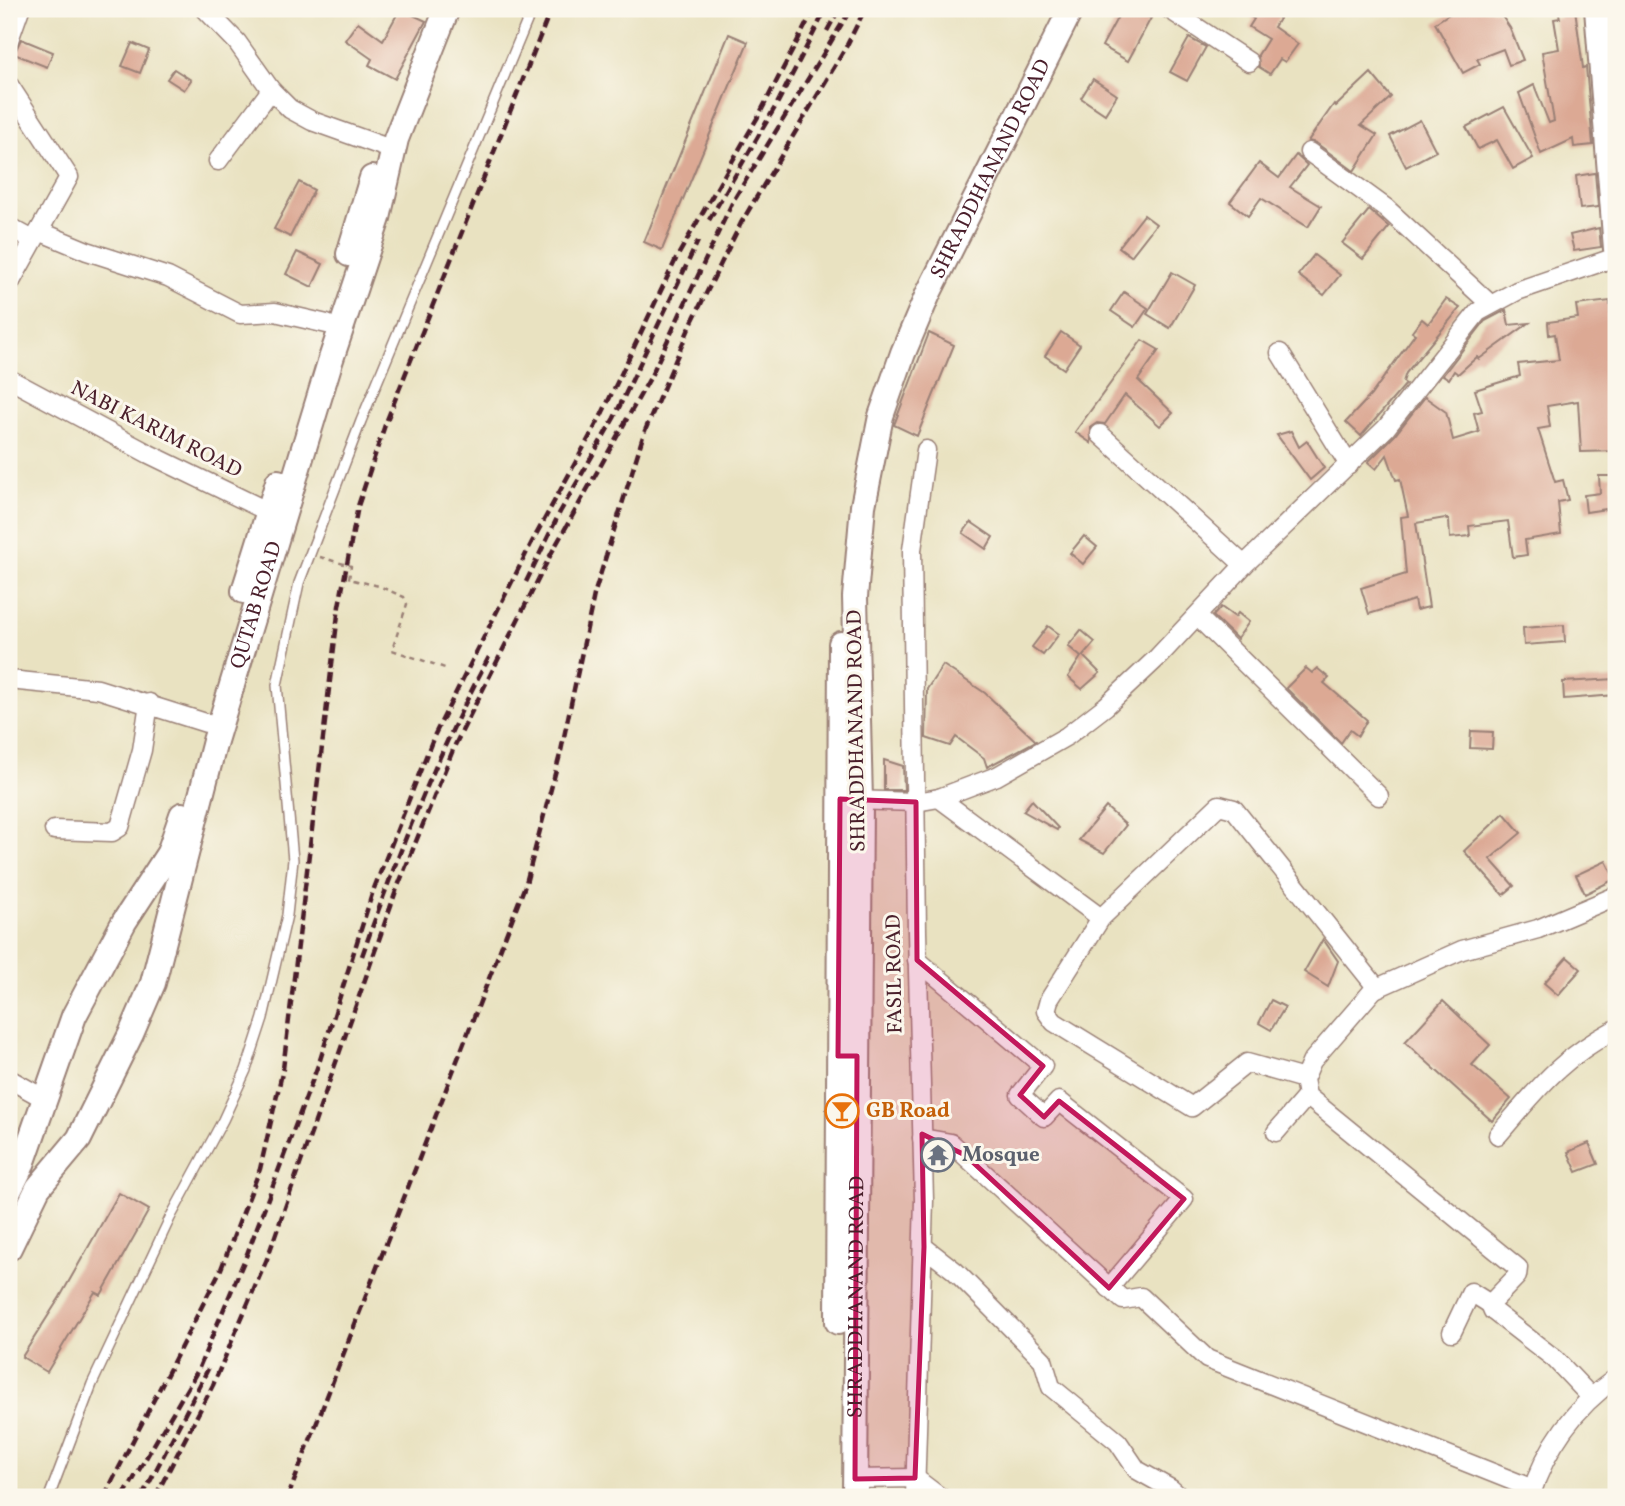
<svg xmlns="http://www.w3.org/2000/svg" width="1625" height="1506" font-family="Vollkorn,serif">
<style>
.building{fill:#dca994}
.lines{fill:none;stroke-linecap:round;stroke-linejoin:round}
.lane-casing{stroke:#9a8076;stroke-width:12}
.street-casing{stroke:#9a8076;stroke-width:21}
.secondary-casing{stroke:#9a8076;stroke-width:28}
.path{stroke:#9a8076;stroke-width:2.5;stroke-dasharray:5 5;stroke-linecap:butt}
.lane{stroke:#fff;stroke-width:9}
.street{stroke:#fff;stroke-width:18}
.secondary{stroke:#fff;stroke-width:24}
.rail{stroke:#4a1f2b;stroke-width:4.5;stroke-dasharray:10 5;stroke-linecap:butt}
.marked{fill:#c2185b;fill-opacity:0.2;stroke:#c2185b;stroke-width:5;stroke-linejoin:round}
.labels{text-anchor:middle;dominant-baseline:central;stroke-width:6;stroke-linejoin:round;paint-order:stroke}
.street-label{font-size:21px;fill:#4a1f2b;stroke:#fbf7ec}
.food-label{font-size:21px;font-weight:bold;fill:#c56008;stroke:#fbf7ec;text-anchor:start}
.worship-label{font-size:21px;font-weight:bold;fill:#5b616d;stroke:#fbf7ec;text-anchor:start}
</style>
<rect width="100%" height="100%" fill="#fbf7ec"/>
<filter id="ink" filterUnits="userSpaceOnUse"><feTurbulence type="fractalNoise" baseFrequency=".0143" numOctaves="2"/><feDisplacementMap in="SourceGraphic" scale="14" xChannelSelector="R" yChannelSelector="G"/><feConvolveMatrix kernelMatrix="1 2 1 2 8 2 1 2 1" color-interpolation-filters="sRGB"/></filter>
<filter id="wash" filterUnits="userSpaceOnUse"><feTurbulence type="fractalNoise" baseFrequency=".00686" numOctaves="4" result="noise"/><feDisplacementMap in="SourceGraphic" scale="28" xChannelSelector="R" yChannelSelector="G"/><feGaussianBlur stdDeviation="1.57" result="paint"/><feColorMatrix in="noise" values="0 0 0 0 0 0 0 0 0 0 0 0 0 0 0 0 0 1.4 0 .05"/><feComposite in="paint" operator="in"/></filter>
<g filter="url(#wash)">
<rect width="100%" height="100%" fill="#e9e2c1"/>
<g id="blocks">
<g class="building">
<path d="M400 9 426 21 395 79 369 65 372 59 345 40 358 22 383 40Z"/>
<path d="M1122 9H1133L1151 18 1128 61 1102 46Z"/>
<path d="M1239 9H1285L1274 27 1298 44 1285 62 1280 59 1270 74 1259 67 1258 55 1268 39 1249 27 1254 19Z"/>
<path d="M1457 9H1497L1510 28 1523 60 1509 65 1503 49 1477 59 1480 64 1463 73 1435 23Z"/>
<path d="M1558 9H1575L1583 68 1586 67 1593 145 1574 147 1573 139 1541 154 1519 93 1534 85 1549 123 1554 121 1542 52 1559 49 1554 19 1560 18Z"/>
<path d="M729 34 748 42 662 250 644 242Z"/>
<path d="M1189 38 1206 47 1187 81 1170 72Z"/>
<path d="M21 39 53 52 47 67 14 54Z"/>
<path d="M132 43 149 50 140 73 122 66Z"/>
<path d="M174 69 191 80 184 90 167 79Z"/>
<path d="M1371 73 1391 97 1361 125 1377 135 1354 171 1316 143 1308 141 1334 104 1336 106Z"/>
<path d="M1093 79 1117 95 1105 114 1081 98Z"/>
<path d="M1504 107 1533 158 1513 169 1497 140 1478 149 1466 127Z"/>
<path d="M1420 120 1436 151 1406 167 1390 136Z"/>
<path d="M1296 155 1307 165 1290 187 1321 206 1308 227 1261 198 1248 216 1230 202 1259 163 1279 178Z"/>
<path d="M1595 173 1598 207 1580 209 1576 176Z"/>
<path d="M299 182 314 190 290 237 274 229Z"/>
<path d="M1369 210 1389 227 1363 259 1342 243Z"/>
<path d="M1144 215 1156 224 1131 256 1119 247Z"/>
<path d="M1599 228 1601 247 1574 251 1570 235Z"/>
<path d="M297 252 323 264 312 287 286 274Z"/>
<path d="M1314 255 1340 275 1324 295 1298 275Z"/>
<path d="M1172 272 1195 285 1170 328 1147 314Z"/>
<path d="M1124 292 1148 308 1135 327 1111 311Z"/>
<path d="M1446 299 1460 308 1406 373 1403 382 1406 384 1361 436 1346 422 1371 395 1415 334 1412 332 1422 319 1428 324Z"/>
<path d="M1610 301 1616 451 1581 452 1578 401 1547 406 1550 427 1538 429 1555 482 1563 480 1568 500 1558 502 1561 534 1525 540 1527 555 1513 557 1508 521 1469 526 1470 536 1450 538 1449 520 1445 518 1416 523 1429 607 1416 610 1414 600 1369 614 1361 588 1406 574 1401 517 1408 516 1400 479 1396 480 1387 455 1376 469 1368 462 1395 435 1425 397 1446 412 1453 440 1479 432 1474 413 1482 411 1475 390 1520 376 1518 364 1559 360 1555 334 1549 335 1548 322 1578 318 1576 305Z"/>
<path d="M1506 310 1509 325 1529 323 1479 359 1477 357 1458 374 1454 371 1449 379 1443 375 1485 321Z"/>
<path d="M1061 332 1080 345 1064 369 1045 356Z"/>
<path d="M929 333 954 345 917 436 894 425Z"/>
<path d="M1142 340 1159 350 1138 380 1173 413 1160 426 1125 395 1105 424 1097 423 1091 427V443L1075 432Z"/>
<path d="M1291 431 1299 447 1307 441 1324 468 1310 480 1277 435Z"/>
<path d="M1599 476H1611L1613 508 1586 512 1584 495 1600 493Z"/>
<path d="M971 522 993 537 986 549 963 533Z"/>
<path d="M1084 536 1097 547 1083 564 1070 553Z"/>
<path d="M1221 607 1235 617 1238 613 1249 622 1237 639 1213 616Z"/>
<path d="M1564 625 1565 642 1524 645 1523 628Z"/>
<path d="M1048 626 1059 634 1043 655 1032 647Z"/>
<path d="M1081 630 1095 642 1083 656 1100 673 1082 689 1068 677 1081 657 1068 646Z"/>
<path d="M943 665 985 693 1036 741 987 767 984 758 956 737 950 746 926 738 927 689Z"/>
<path d="M1306 668 1312 673 1317 668 1329 678 1324 683 1367 720 1358 736 1350 730 1341 743 1286 688Z"/>
<path d="M1616 679V695L1564 699 1563 682Z"/>
<path d="M1471 731 1493 732 1492 749 1470 748Z"/>
<path d="M884 760 903 766 904 790H884Z"/>
<path d="M1032 800 1058 828 1057 830 1023 811Z"/>
<path d="M1106 807 1126 825 1104 853 1079 840Z"/>
<path d="M1504 813 1521 833 1490 859 1514 886 1503 895 1464 851Z"/>
<path d="M1606 861 1615 879 1585 894 1576 875Z"/>
<path d="M1323 939 1338 961 1328 987 1304 972Z"/>
<path d="M1567 957 1581 969 1558 995 1544 983Z"/>
<path d="M1271 1000 1285 1007 1271 1030 1259 1023Z"/>
<path d="M1443 1001 1490 1045 1472 1065 1511 1099 1492 1121 1405 1042Z"/>
<path d="M1589 1143 1598 1164 1577 1172 1568 1152Z"/>
<path d="M119 1193 149 1210 101 1295 95 1292 47 1372 22 1357 60 1297Z"/>
</g>
</g>
</g>
<g filter="url(#ink)">
<use href="#blocks" fill-opacity="0" stroke="#9a8076" stroke-width="2"/>
<g class="lines">
<defs>
<path id="lane" d="M49 1497 92 1384 170 1218 223 1120 246 1070 263 1018 287 915 293 860 277 685 299 583 361 421 532 9"/>
<g id="street">
<path d="M205 9 237 42 271 90 290 109 312 121 382 146"/>
<path d="M1169 9 1249 62"/>
<path d="M9 40 20 9"/>
<path d="M9 85 69 177 9 285"/>
<path d="M1309 152 1386 208 1489 303"/>
<path d="M218 161 271 90"/>
<path d="M9 227 33 240"/>
<path d="M39 231 87 251 168 277 240 314 275 312 327 324"/>
<path d="M1280 353 1349 465"/>
<path d="M9 379 149 454 277 516"/>
<path d="M1100 434 1244 565"/>
<path d="M1197 616 1379 796"/>
<path d="M9 680 98 689 206 723"/>
<path d="M939 798 1101 918"/>
<path d="M851 800 916 802 939 798 997 776 1067 736 1106 706 1157 658 1244 565 1386 428 1478 312 1517 291 1616 257"/>
<path d="M54 830 112 832 120 827 142 750 149 703"/>
<path d="M917 960 1043 1066 1020 1095 1044 1117 1059 1101 1184 1199 1109 1288"/>
<path d="M1376 987 1312 1061 1304 1079 1307 1096 1518 1268 1517 1276 1490 1304 1493 1311 1555 1359 1590 1396"/>
<path d="M9 1079 45 1099"/>
<path d="M1304 1079 1247 1063 1192 1107 1054 1022 1046 1011 1049 1000 1101 918 1219 805 1234 809 1377 988 1462 950 1538 929 1616 896"/>
<path d="M1276 1132 1307 1096"/>
<path d="M1498 1135C1539 1087 1560 1059 1616 1029"/>
<path d="M922 1138 951 1143 1123 1300 1141 1297 1207 1359 1533 1489"/>
<path d="M924 1247 955 1271 1043 1360 1051 1387 1118 1442 1137 1470 1171 1489 1180 1497"/>
<path d="M1452 1332 1471 1292 1490 1304"/>
<path d="M855 1479 915 1478 940 1497"/>
<path d="M915 1497 924 1200 917 932 912 550 926 450"/>
<path d="M1530 1497C1546 1447 1573 1408 1616 1378"/>
</g>
<g id="secondary">
<path d="M1597 9 1616 249"/>
<path d="M349 254 372 178"/>
<path d="M244 591 278 482"/>
<path d="M9 1191 21 1167 74 1016 124 922 169 853 182 815"/>
<path id="s1" d="M9 1248 38 1188 79 1139 131 1034 153 983 215 741 330 362 378 218 396 139 447 9"/>
<path d="M838 1322 841 644"/>
<path id="s2" d="M855 1497 860 801 855 597 863 506 881 416 903 353 928 294 1071 9"/>
</g>
</defs>
<use href="#lane" class="lane-casing"/>
<use href="#street" class="street-casing"/>
<use href="#secondary" class="secondary-casing"/>
<path class="path" d="M320 557 351 566 349 579 379 586 404 597 407 604 392 650 448 669"/>
<use href="#lane" class="lane"/>
<use href="#street" class="street"/>
<use href="#secondary" class="secondary"/>
<g class="rail">
<path d="M827 31 839 9"/>
<path d="M709 220 777 104 826 9"/>
<path d="M526 582 560 512 614 418 698 241"/>
<path d="M362 956C398 853 437 754 489 657"/>
<path d="M104 1497 221 1269 260 1169 283 1069 339 606 358 506 385 425 551 9"/>
<path d="M123 1497 198 1370 247 1254 320 1060 373 891 434 736 532 542 602 414 677 257 759 115 814 9"/>
<path d="M142 1497 208 1369"/>
<path d="M155 1497 213 1385 267 1259 396 891 455 745 552 552 650 378 733 201 851 9"/>
<path d="M288 1497 526 883 561 751 594 595 644 433 691 324 741 223 845 49 865 9"/>
</g>
</g>
</g>
<path class="marked" d="M840 799 916 802 917 960 1043 1066 1020 1095 1044 1117 1059 1101 1184 1199 1109 1288 965 1155 922 1134 924 1247 915 1478 855 1479 857 1056H838Z"/>
<defs>
<symbol id="bar-ring" viewBox="-11 -11 22 22"><circle r="9.5" fill="#fbf7ec" stroke="#e8710a" stroke-width="1.5"/><path d="M-6-5H6L.8 .8V4.5H3.5V6h-7V4.5H-.8V.8Z" fill="#e8710a"/></symbol>
<symbol id="temple-ring" viewBox="-11 -11 22 22"><circle r="9.5" fill="#fbf7ec" stroke="#6b7280" stroke-width="1.5"/><path d="M0-6L5-2H3V0L6.5 2.5H4V6H1.5V3h-3V6H-4V2.5H-6.5L-3 0V-2H-5Z" fill="#6b7280"/></symbol>
</defs>
<g fill-rule="evenodd">
<use href="#bar-ring" x="823" y="1092" width="38" height="38"/>
<use href="#temple-ring" x="919" y="1136" width="38" height="38"/>
</g>
<g class="labels">
<g class="street-label">
<text stroke="none"><textPath href="#s2" startOffset="1354">SHRADDHANAND ROAD</textPath></text>
<text transform="translate(156 430) rotate(27)">NABI KARIM ROAD</text>
<text stroke="none"><textPath href="#s1" startOffset="695">QUTAB ROAD</textPath></text>
<text transform="translate(857 731) rotate(-91)">SHRADDHANAND ROAD</text>
<text transform="translate(895 974) rotate(-91)">FASIL ROAD</text>
<text stroke="none"><textPath href="#s2" startOffset="200">SHRADDHANAND ROAD</textPath></text>
</g>
<g class="food-label">
<text x="866" y="1111">GB Road</text>
</g>
<g class="worship-label">
<text x="962" y="1155">Mosque</text>
</g>
</g>
<rect width="1625" height="1506" fill="none" stroke="#fbf7ec" stroke-width="35"/>
</svg>
